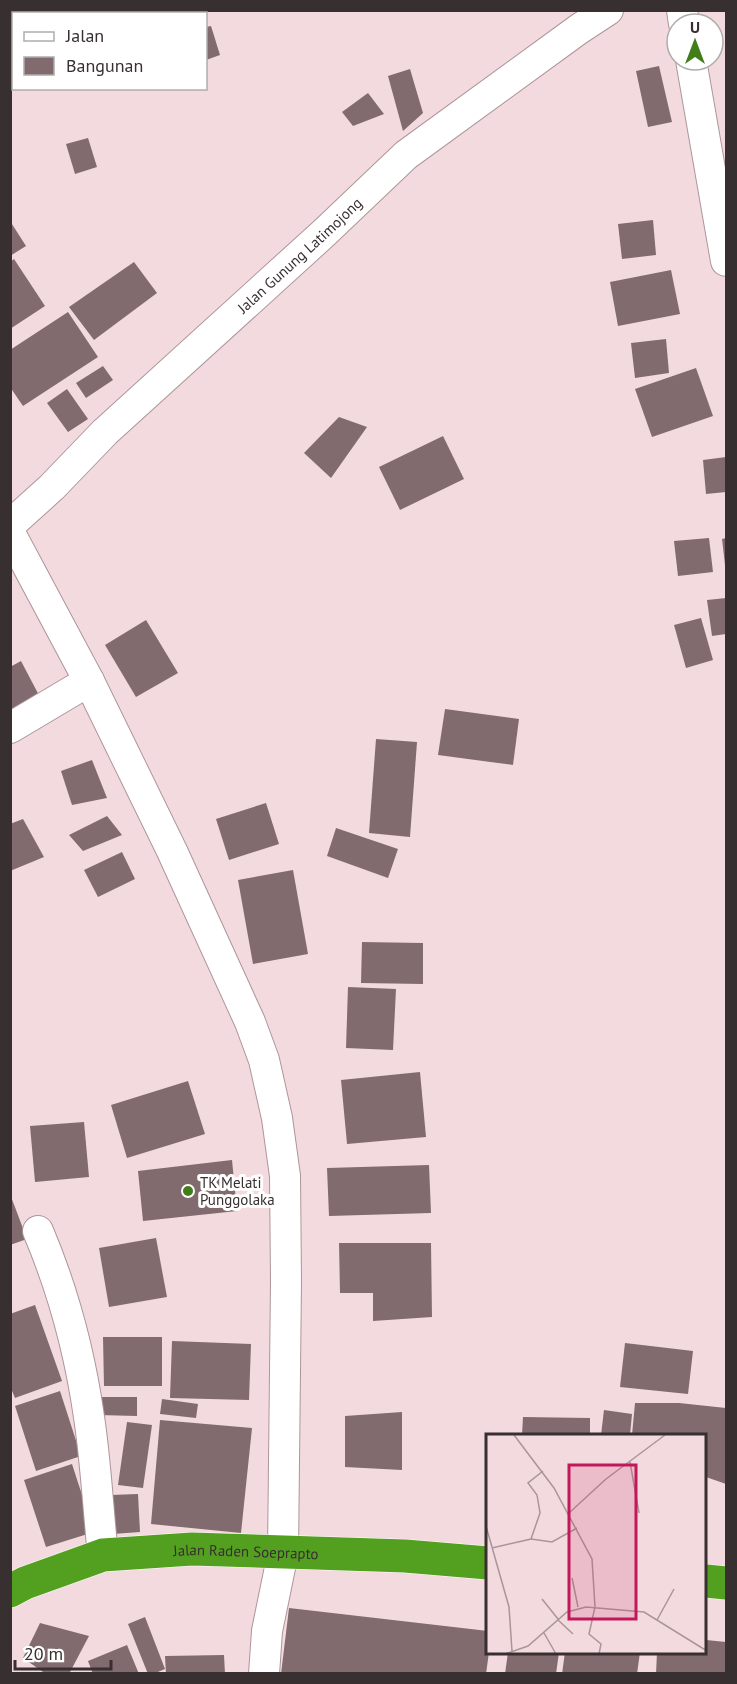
<svg xmlns="http://www.w3.org/2000/svg" width="737" height="1684" font-family="'PT Sans',sans-serif">
<style>
.building{fill:#816b6e}
.lines{fill:none;stroke-linecap:round;stroke-linejoin:round}
.street-casing{stroke:#ad9699;stroke-width:32}
.highway-casing{stroke:#fff;stroke-width:34}
.street{stroke:#fff;stroke-width:30}
.highway{stroke:#53a020;stroke-width:33}
.poi-dot{fill:#417d19;stroke:#fff;stroke-width:2}
.labels{text-anchor:middle;dominant-baseline:central;stroke-width:6;stroke-linejoin:round;paint-order:stroke}
.street-label{font-size:15px;fill:#382f30;stroke:#fff}
.poi-label{font-size:15px;fill:#382f30;stroke:#fff;text-anchor:start}
.inset-road{fill:none;stroke:#a89698;stroke-width:1.5}
.view{fill:#c2185b;fill-opacity:0.15;stroke:#c2185b;stroke-width:3}
.inset-edge{fill:none;stroke:#382f30;stroke-width:3}
</style>
<rect width="100%" height="100%" fill="#f3dade"/>
<g class="building">
<path d="M149 10H165L162 14H151Z"/>
<path d="M211 26 220 55 206 60V27Z"/>
<path d="M659 66 672 122 648 127 636 71Z"/>
<path d="M410 69 423 113 403 131 388 76Z"/>
<path d="M368 93 384 114 353 126 342 112Z"/>
<path d="M88 138 97 167 75 174 66 144Z"/>
<path d="M653 220 656 255 622 259 618 224Z"/>
<path d="M10 221 26 246 10 256Z"/>
<path d="M14 259 45 306 10 329V262Z"/>
<path d="M134 262 157 293 94 340 69 307Z"/>
<path d="M671 270 680 314 618 326 610 282Z"/>
<path d="M68 312 98 357 23 406 10 387V350Z"/>
<path d="M666 339 669 373 635 378 631 343Z"/>
<path d="M103 366 113 380 86 398 76 383Z"/>
<path d="M696 368 713 416 652 437 635 389Z"/>
<path d="M67 389 88 419 68 432 47 403Z"/>
<path d="M339 417 367 427 331 478 304 453Z"/>
<path d="M443 436 464 479 400 510 379 467Z"/>
<path d="M726 457V492L706 494 703 460Z"/>
<path d="M709 538 713 572 678 576 674 541Z"/>
<path d="M726 538V565H725L722 539Z"/>
<path d="M726 598V634L712 636 707 600Z"/>
<path d="M701 618 713 660 686 668 674 625Z"/>
<path d="M146 620 178 673 136 697 105 645Z"/>
<path d="M21 661 42 701 10 717V667Z"/>
<path d="M445 709 519 719 513 765 438 755Z"/>
<path d="M376 739 417 742 410 837 369 833Z"/>
<path d="M92 760 107 798 72 805 61 771Z"/>
<path d="M266 803 279 844 229 860 216 819Z"/>
<path d="M107 816 122 835 83 851 69 835Z"/>
<path d="M23 819 44 857 10 871V824Z"/>
<path d="M336 828 398 849 388 878 327 856Z"/>
<path d="M122 852 135 879 98 897 84 870Z"/>
<path d="M293 870 308 954 253 964 238 880Z"/>
<path d="M362 942 423 943V984L361 983Z"/>
<path d="M348 987 396 989 393 1050 346 1048Z"/>
<path d="M420 1072 426 1137 347 1144 341 1080Z"/>
<path d="M188 1081 205 1134 127 1158 111 1105Z"/>
<path d="M84 1122 89 1177 35 1182 30 1126Z"/>
<path d="M232 1160 237 1211 143 1221 138 1171Z"/>
<path d="M429 1165 431 1213 329 1216 327 1168Z"/>
<path d="M10 1194 27 1239 10 1245Z"/>
<path d="M156 1238 167 1297 109 1307 99 1248Z"/>
<path d="M339 1243H431L432 1317 373 1321V1293H340Z"/>
<path d="M35 1305 62 1381 15 1398 10 1386V1314Z"/>
<path d="M103 1337H162V1386H104Z"/>
<path d="M172 1341 251 1344 249 1400 170 1398Z"/>
<path d="M625 1343 693 1351 688 1394 620 1387Z"/>
<path d="M60 1391 81 1456 36 1471 15 1406Z"/>
<path d="M99 1397H137V1416L98 1415Z"/>
<path d="M162 1399 198 1404 196 1418 160 1414Z"/>
<path d="M635 1403H679L726 1408V1484L706 1477V1435H632Z"/>
<path d="M604 1410 632 1414 630 1435H601Z"/>
<path d="M402 1412V1470L345 1467V1416Z"/>
<path d="M523 1417 590 1418V1435H522Z"/>
<path d="M160 1420 252 1428 241 1533 151 1524Z"/>
<path d="M127 1422 152 1425 143 1488 118 1485Z"/>
<path d="M72 1464 94 1532 46 1547 24 1480Z"/>
<path d="M138 1494 140 1532 113 1534 111 1495Z"/>
<path d="M289 1608 488 1631 489 1652 486 1674H281Z"/>
<path d="M145 1617 165 1669 153 1674H148L128 1624Z"/>
<path d="M40 1623 89 1636 69 1674H46L23 1658Z"/>
<path d="M706 1640 726 1642V1674H656L657 1652H706Z"/>
<path d="M127 1645 139 1674H93L88 1661Z"/>
<path d="M508 1652H559L556 1674H505Z"/>
<path d="M565 1652H640L637 1674H562Z"/>
<path d="M224 1655 225 1674H166L165 1656Z"/>
</g>
<g class="lines">
<defs>
<g id="street">
<path d="M682 10 684 24"/>
<path d="M691 60 726 261"/>
<path id="s1" d="M10 525 52 487 105 432 324 233 406 155 579 29 608 10"/>
<path d="M10 533 89 681 172 851 250 1022 264 1060 277 1118 285 1176 286 1281 283 1553 267 1631 264 1674"/>
<path d="M10 728 89 681"/>
<path d="M38 1231C63 1290 80 1354 89 1417 96 1463 98 1509 103 1555"/>
</g>
<g id="highway">
<path d="M706 1581 726 1583"/>
<path id="s2" d="M10 1591 25 1583 103 1555 192 1549 405 1556 488 1563"/>
</g>
</defs>
<use href="#street" class="street-casing"/>
<use href="#highway" class="highway-casing"/>
<use href="#street" class="street"/>
<use href="#highway" class="highway"/>
</g>
<circle class="poi-dot" cx="188" cy="1191" r="6"/>
<g class="labels">
<g class="street-label">
<text stroke="none"><textPath href="#s1" startOffset="396">Jalan Gunung Latimojong</textPath></text>
<text stroke="none"><textPath href="#s2" startOffset="243">Jalan Raden Soeprapto</textPath></text>
</g>
<g class="poi-label">
<text x="200" y="1182">TK Melati<tspan x="200" dy="17">Punggolaka</tspan></text>
</g>
</g>
<g transform="translate(486 1434)">
<rect width="220" height="220" fill="#f3dade"/>
<path class="inset-road" d="M28 1 68 54 106 125 109 173 103 200 115 210 113 220M144 28 153 79M83 79 120 45 179 1M0 92 23 173 26 217M45 105 66 108 91 94M6 114 45 105 54 79 51 61 42 49 57 37M86 144 92 173M56 165 72 185M72 186 87 200M171 186 188 155M58 199 70 220M19 220 42 212 81 178 100 173 158 178 221 217"/>
<path class="view" d="M83 31H150V185H83Z"/>
<rect width="220" height="220" class="inset-edge"/>
</g>
<rect width="737" height="1684" fill="none" stroke="#382f30" stroke-width="24"/>
<rect x="12" y="12" width="195" height="78" fill="#ffffff" stroke="#afacac" stroke-width="1.5"/>
<rect x="24" y="32" width="30" height="9" fill="#ffffff" stroke="#afacac" stroke-width="1.5"/>
<text x="66" y="42" font-size="18" fill="#382f30">Jalan</text>
<rect x="24" y="57" width="30" height="18" fill="#816b6e" stroke="#afacac" stroke-width="1.5"/>
<text x="66" y="72" font-size="18" fill="#382f30">Bangunan</text>
<g transform="translate(695 42)"><circle r="28" fill="#ffffff" stroke="#afacac" stroke-width="1.5"/>
<path d="M0-4.5L10 22L0 15L-10 22Z" fill="#417d19"/>
<text y="-9" font-size="16" font-weight="bold" text-anchor="middle" fill="#382f30">U</text>
</g>
<path d="M15 1660v9h96v-9" fill="none" stroke="#382f30" stroke-width="3"/>
<text x="24" y="1660" font-size="18" fill="#382f30" stroke="#ffffff" stroke-width="4.5" paint-order="stroke">20 m</text>
</svg>
